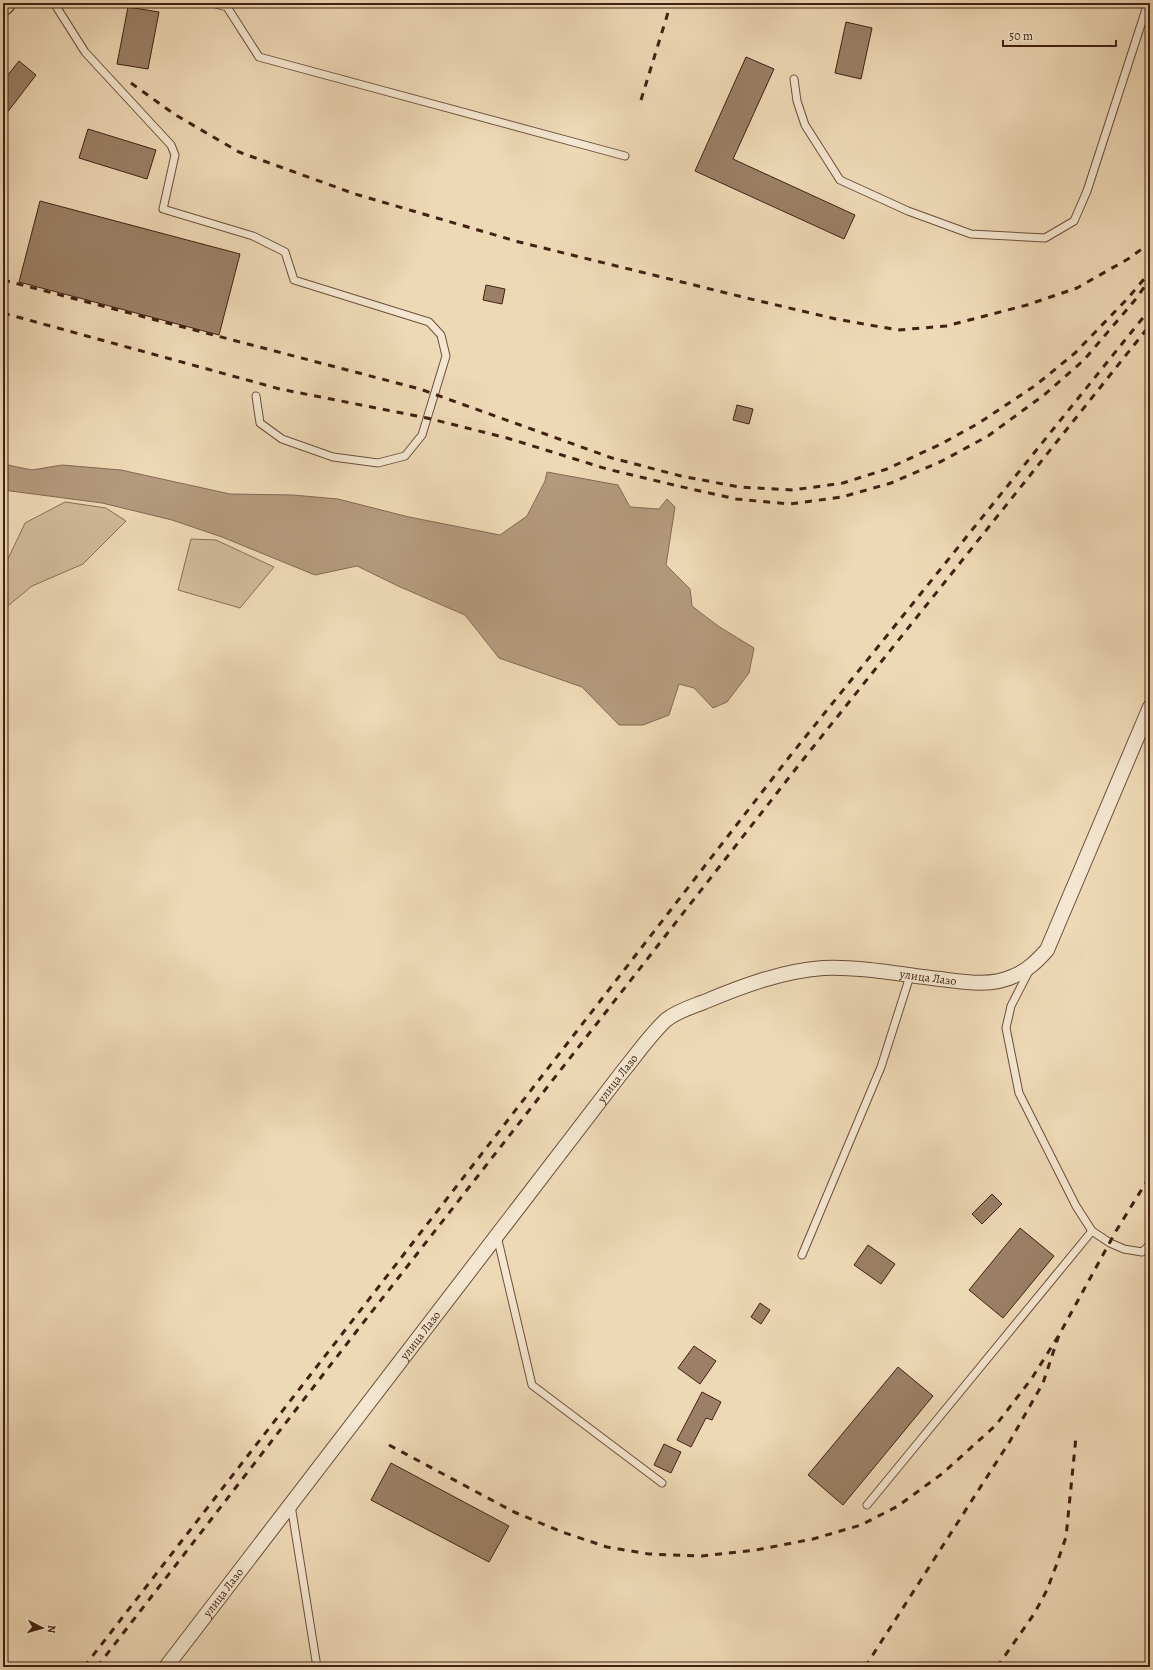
<svg xmlns="http://www.w3.org/2000/svg" width="1153" height="1670" font-family="Alegreya,serif">
<style>
.green{fill:#d1ba9a;stroke:#8a6d56}
.water{fill:#b49a7e;stroke:#866953}
.building{fill:#9b8067;stroke:#422012}
.lines{fill:none;stroke-linecap:round;stroke-linejoin:round}
.service-casing{stroke:#6d4e3b;stroke-width:9}
.minor-casing{stroke:#6d4e3b;stroke-width:16}
.primary-casing{stroke:#422012;stroke-width:24}
.service{stroke:#f4e6d0;stroke-width:7}
.minor{stroke:#f4e6d0;stroke-width:14}
.primary{stroke:#eed9b6;stroke-width:22}
.rail{stroke:#422012;stroke-width:3;stroke-dasharray:7 7;stroke-linecap:butt}
.labels{text-anchor:middle;dominant-baseline:central;stroke-width:3;stroke-linejoin:round;paint-order:stroke}
.street-label{font-size:12px;fill:#422012;stroke:#f4e6d0}
</style>
<rect width="100%" height="100%" fill="#eed9b6"/>
<filter id="stains"><feTurbulence type="fractalNoise" baseFrequency=".005" numOctaves="4"/><feColorMatrix values="0 0 0 0 .2 0 0 0 0 .09 0 0 0 0 .02 0 0 0 .5 -.17"/></filter>
<radialGradient id="worn" r=".72"><stop offset=".6" stop-color="#630" stop-opacity="0"/><stop offset="1" stop-color="#630" stop-opacity=".3"/></radialGradient>
<g class="green">
<path d="M65 502 106 508 126 521 83 564 32 586 3 610V557L8 559 25 523Z"/>
<path d="M191 539 216 540 274 567 240 608 178 590Z"/>
</g>
<path class="water" d="M3 464 32 470 62 465 121 470 230 494 293 495 338 499 409 517 500 535 527 516 545 481 547 472 618 485 630 507 659 509 667 499 675 507 666 565 690 589 692 606 718 626 754 648 749 673 727 702 713 708 694 688 679 684 669 715 643 725H619L582 687 499 658 465 615 398 586 357 566 315 575 222 537 172 520 102 503 3 490Z"/>
<g class="building">
<path d="M128 7 159 12 148 69 117 64Z"/>
<path d="M846 22 872 28 861 79 835 73Z"/>
<path d="M746 57 774 69 733 159 855 215 844 239 695 171Z"/>
<path d="M19 61 36 75 3 118V81Z"/>
<path d="M88 129 156 150 147 179 79 158Z"/>
<path d="M40 201 240 254 219 335 19 282Z"/>
<path d="M486 285 505 289 502 304 483 300Z"/>
<path d="M737 405 753 409 749 424 733 420Z"/>
<path d="M992 1194 1002 1204 982 1224 972 1214Z"/>
<path d="M1020 1228 1054 1256 1003 1318 969 1290Z"/>
<path d="M868 1245 895 1264 881 1284 854 1265Z"/>
<path d="M760 1303 770 1310 761 1324 751 1317Z"/>
<path d="M694 1346 716 1361 700 1384 678 1368Z"/>
<path d="M898 1367 933 1396 843 1505 808 1475Z"/>
<path d="M702 1392 721 1402 712 1420 706 1418 691 1447 677 1440Z"/>
<path d="M664 1444 681 1452 671 1473 654 1465Z"/>
<path d="M391 1463 509 1526 489 1562 371 1500Z"/>
</g>
<g class="lines">
<defs>
<g id="service">
<path d="M54 3 85 52 171 145 175 155 163 209 253 236 285 252 294 280 429 322 441 335 446 356 422 435 405 456 378 463 333 457 282 439 260 423 256 396"/>
<path d="M212 3 227 7 259 57 625 156"/>
<path d="M794 79 797 101 805 125 840 180 908 211 971 234 1045 238 1074 221 1087 191 1148 3"/>
<path d="M1029 971 1011 1006 1006 1028 1019 1093 1076 1206 1092 1231 1110 1243 1124 1249 1142 1252 1150 1245"/>
<path d="M497 1236 532 1385 662 1483"/>
<path d="M802 1255 881 1067 910 976"/>
<path d="M291 1505 317 1667"/>
<path d="M867 1505 1092 1231"/>
</g>
<g id="minor">
<path id="s1" d="M166 1667 623 1071C637 1054 650 1035 666 1020 677 1011 691 1007 704 1002 742 986 782 971 823 968 859 966 904 975 940 979 964 982 991 987 1014 976 1028 970 1037 961 1047 950L1150 707"/>
</g>
<path id="primary" d="M3 4 4 3"/>
</defs>
<use href="#service" class="service-casing"/>
<use href="#minor" class="minor-casing"/>
<use href="#primary" class="primary-casing"/>
<use href="#service" class="service"/>
<use href="#minor" class="minor"/>
<use href="#primary" class="primary"/>
<g class="rail">
<path d="M131 83 174 114 239 152 355 194 519 242 755 300 836 319 898 330 946 326 1027 305 1077 288 1128 259 1150 243"/>
<path d="M641 100 671 3"/>
<path d="M3 280 420 389 612 458 681 476 739 487 793 490 843 483 887 469 941 444 979 423 1036 385 1075 353 1128 298 1150 272"/>
<path d="M3 313 280 389 427 418 507 438 607 469 678 486 736 499 790 504 842 497 891 483 942 461 988 436 1044 395 1084 360 1135 300 1150 279"/>
<path d="M389 1445 514 1512 562 1532 607 1547 649 1554 702 1556 756 1550 813 1539 861 1525 898 1506 943 1473 996 1425 1032 1378 1059 1335"/>
<path d="M84 1667 790 756 1150 309"/>
<path d="M97 1667 356 1332 798 766 1150 325"/>
<path d="M865 1667 1010 1441 1043 1383 1059 1335 1116 1231 1150 1176"/>
<path d="M997 1667 1034 1614 1047 1590 1056 1566 1066 1537 1076 1437"/>
</g>
</g>
<g class="labels">
<g class="street-label">
<text stroke="none"><textPath href="#s1" startOffset="1090">улица Лазо</textPath></text>
<text stroke="none"><textPath href="#s1" startOffset="742">улица Лазо</textPath></text>
<text stroke="none"><textPath href="#s1" startOffset="418">улица Лазо</textPath></text>
<text stroke="none"><textPath href="#s1" startOffset="94">улица Лазо</textPath></text>
</g>
</g>
<rect width="1153" height="1670" fill="none" stroke="#eed9b6" stroke-width="16"/>
<rect x="4" y="4" width="1145" height="1662" fill="none" stroke="#422012" stroke-width="2"/>
<rect x="8" y="8" width="1137" height="1654" fill="none" stroke="#422012"/>
<g transform="translate(42 1628) rotate(96)" stroke="#f4e6d0" stroke-width="3" paint-order="stroke">
<path d="M0-3L7 15L0 10L-7 15Z" fill="#422012"/>
<text y="-6" font-size="11" font-weight="bold" text-anchor="middle" fill="#422012">N</text>
</g>
<path d="M1003 40v6h113v-6" fill="none" stroke="#422012" stroke-width="2"/>
<text x="1009" y="40" font-size="12" fill="#422012" stroke="#f4e6d0" stroke-width="3" paint-order="stroke">50 m</text>
<rect width="100%" height="100%" filter="url(#stains)"/>
<rect width="100%" height="100%" fill="url(#worn)"/>
</svg>
